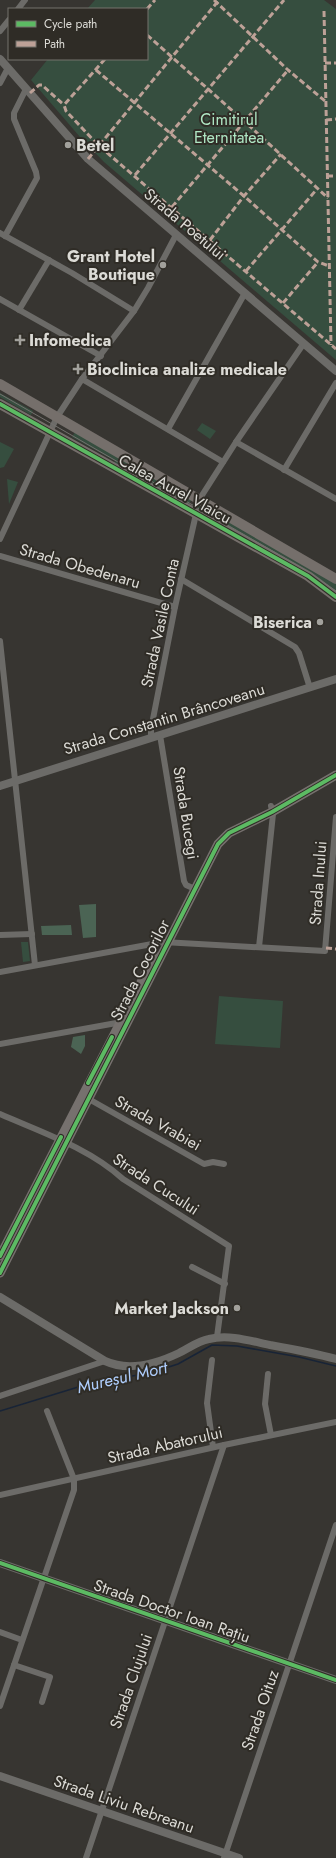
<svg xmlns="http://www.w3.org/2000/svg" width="336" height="1858" font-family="Jost,sans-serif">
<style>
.green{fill:#364e3f}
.forest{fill:#4b6454}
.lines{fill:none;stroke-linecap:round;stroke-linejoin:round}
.stream{stroke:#182437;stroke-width:1.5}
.minor{stroke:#6c6b68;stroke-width:6}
.tertiary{stroke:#6c6b68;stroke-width:8}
.secondary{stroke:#76716e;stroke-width:9}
.primary{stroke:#756f6b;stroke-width:10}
.tram{stroke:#73716e;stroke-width:1}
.quiet{stroke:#bda197;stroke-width:3;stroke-dasharray:6 3;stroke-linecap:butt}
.cycleway-casing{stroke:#2f2c26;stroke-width:6}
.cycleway{stroke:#5cba63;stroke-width:4}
.poi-dot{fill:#a2a19c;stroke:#2f2c26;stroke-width:1.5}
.labels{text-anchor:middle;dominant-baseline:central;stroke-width:4;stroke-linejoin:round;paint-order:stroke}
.park-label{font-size:16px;fill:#afe7c4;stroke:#2f2c26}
.poi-label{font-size:16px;font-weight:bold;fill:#dcdbd6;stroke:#2f2c26;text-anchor:start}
.street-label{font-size:16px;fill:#dcdbd6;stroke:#2f2c26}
.water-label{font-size:17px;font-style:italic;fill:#aecdfc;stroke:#2f2c26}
</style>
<rect width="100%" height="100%" fill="#373531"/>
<g class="green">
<path d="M95 0H324L336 9V360L104 162 80 137 31 80 48 59H147V9H87Z"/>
<path d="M0 393 33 411 31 415 0 397Z"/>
<path d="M202 423 216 431 210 439 197 430Z"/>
<path d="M75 432 192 499 188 505 113 464 115 461 72 437Z"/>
<path d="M0 442 14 449 4 467 0 468Z"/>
<path d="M7 479 18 482 9 504Z"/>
<path d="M195 502 336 580V592L192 508Z"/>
<path d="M21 942H28L30 961 23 962Z"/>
<path d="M219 996 283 1001 280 1048 215 1044Z"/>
</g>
<g class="forest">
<path d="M96 904V937L83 938 79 905Z"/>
<path d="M71 925 72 935H42L41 926Z"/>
<path d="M85 1035V1046L81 1054 71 1047 73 1037Z"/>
</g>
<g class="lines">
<path class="stream" d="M0 1411 101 1380 147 1374 178 1364 212 1345 237 1346 299 1357 336 1366"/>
<g class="minor">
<path d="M18 9 25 0"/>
<path d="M0 31 9 20"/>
<path d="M0 83 8 68"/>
<path d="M0 233 72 273 134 311"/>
<path d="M5 236 37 178 36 172 14 119V113L26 89"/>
<path d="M0 299 101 356"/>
<path d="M19 310 49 260"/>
<path d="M82 379 223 462"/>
<path d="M168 429 245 293"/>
<path d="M236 442 336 499"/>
<path d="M284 470 336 383"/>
<path d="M199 500 236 442 304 343"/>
<path d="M0 539 57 417 82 379 134 311 148 288 176 235"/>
<path d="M0 556 175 607"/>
<path d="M181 579 295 647 299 653 310 688"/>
<path d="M0 641 35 965"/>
<path d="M160 735 184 881 186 885 195 889"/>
<path d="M151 738V729L175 607 196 514"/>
<path d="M0 935 32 934"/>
<path d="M259 947 273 814 271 806"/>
<path d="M0 972 163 942 325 951 336 817"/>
<path d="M0 1044 122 1022"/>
<path d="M87 1098 204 1164 213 1162 224 1164"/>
<path d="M0 1114C41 1132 89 1148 123 1179L229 1246 217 1337"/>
<path d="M192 1267 225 1284"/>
<path d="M212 1360 207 1403 213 1447"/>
<path d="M268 1374 265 1404 271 1435"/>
<path d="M0 1396 105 1361"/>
<path d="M0 1495 224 1445 336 1422"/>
<path d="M0 1632 22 1640"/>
<path d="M14 1665 50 1677 42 1702"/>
<path d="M0 1706 74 1490V1479L47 1411"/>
<path d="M86 1858 224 1445"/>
<path d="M224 1858 336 1525"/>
</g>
<g class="tertiary">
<path d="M0 59 88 159 336 371"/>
<path d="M0 786 336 679"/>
<path d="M0 1297 105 1361C129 1372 156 1364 179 1353 189 1348 198 1341 209 1339 229 1334 251 1341 270 1345 292 1349 314 1353 336 1359"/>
<path d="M0 1563 336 1680"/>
<path d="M0 1776 239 1858"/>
</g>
<g class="secondary">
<path d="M0 1256 155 955"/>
<path d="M0 1273 218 844 229 833 272 812 336 775"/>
</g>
<g class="primary">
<path d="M0 384 336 579"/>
<path d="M0 404 308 576 336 597"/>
</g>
<g class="tram">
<path d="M0 394 302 568 336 591"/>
<path d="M0 1268 218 841 227 833 272 810 336 772"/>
</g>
<g class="quiet">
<path d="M214 0 288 70 325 101"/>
<path d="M147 9 155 0"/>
<path d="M324 11 331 345"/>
<path d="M147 35 244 121 328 198"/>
<path d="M105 59 64 105 66 111 98 145 336 349"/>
<path d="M325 63H336"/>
<path d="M96 70 244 196 318 262 329 266"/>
<path d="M30 93 39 85H42L64 105"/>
<path d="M326 120 336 119"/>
<path d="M88 159 219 0"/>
<path d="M135 175 284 0"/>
<path d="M327 176H336"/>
<path d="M172 207 288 70"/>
<path d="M210 240 244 196 281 154"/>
<path d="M246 271 317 189"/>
<path d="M283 303 318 262"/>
<path d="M326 948 336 949"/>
</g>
<defs>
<g id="cycleway">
<path d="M0 404 308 576 336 597"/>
<path d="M88 1083 112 1037"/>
<path d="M0 1256 61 1137"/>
<path d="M0 1273 218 844 229 833 272 812 336 775"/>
<path d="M0 1563 336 1680"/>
</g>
</defs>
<use href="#cycleway" class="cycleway-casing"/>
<use href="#cycleway" class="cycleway"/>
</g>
<g class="poi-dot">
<circle cx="68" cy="145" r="4"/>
<circle cx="163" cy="265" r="4"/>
<path d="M18 334h4v4h4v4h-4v4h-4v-4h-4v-4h4z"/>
<path d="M76 363h4v4h4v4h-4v4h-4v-4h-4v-4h4z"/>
<circle cx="320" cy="622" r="4"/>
<circle cx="237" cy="1308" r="4"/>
</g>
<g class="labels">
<g class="park-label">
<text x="229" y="119">Cimitirul<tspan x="229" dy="18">Eternitatea</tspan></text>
</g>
<g class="poi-label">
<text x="76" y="145">Betel</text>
<text x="155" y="256" text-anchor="end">Grant Hotel<tspan x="155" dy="18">Boutique</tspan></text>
<text x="29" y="340">Infomedica</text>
<text x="87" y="369">Bioclinica analize medicale</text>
<text x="312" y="622" text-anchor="end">Biserica</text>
<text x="229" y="1308" text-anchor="end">Market Jackson</text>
</g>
<g class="street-label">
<text transform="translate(185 224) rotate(40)">Strada Poetului</text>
<text transform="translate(175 489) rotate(29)">Calea Aurel Vlaicu</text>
<text transform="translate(80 566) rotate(16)">Strada Obedenaru</text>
<text transform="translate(160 623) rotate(-78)">Strada Vasile Conta</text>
<text transform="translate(164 719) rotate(-17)">Strada Constantin Brâncoveanu</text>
<text transform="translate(186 813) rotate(81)">Strada Bucegi</text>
<text transform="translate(318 883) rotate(-86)">Strada Inului</text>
<text transform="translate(140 970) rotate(-63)">Strada Cocorilor</text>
<text transform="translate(158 1123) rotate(29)">Strada Vrabiei</text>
<text transform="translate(156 1184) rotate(33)">Strada Cucului</text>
<text transform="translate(165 1445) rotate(-13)">Strada Abatorului</text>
<text transform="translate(172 1611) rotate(19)">Strada Doctor Ioan Rațiu</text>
<text transform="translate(131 1681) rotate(-71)">Strada Clujului</text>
<text transform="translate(260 1710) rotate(-71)">Strada Oituz</text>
<text transform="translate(124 1804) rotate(19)">Strada Liviu Rebreanu</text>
</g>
<g class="water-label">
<text transform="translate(122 1377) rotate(-13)">Mureșul Mort</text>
</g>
</g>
<rect x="8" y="8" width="140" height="52" fill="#2f2c26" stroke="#74726c"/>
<rect x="16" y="21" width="20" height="6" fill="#5cba63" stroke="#74726c"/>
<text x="44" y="28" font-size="12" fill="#dcdbd6">Cycle path</text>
<rect x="16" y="41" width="20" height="6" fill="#bda197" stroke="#74726c"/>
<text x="44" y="48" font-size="12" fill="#dcdbd6">Path</text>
</svg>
